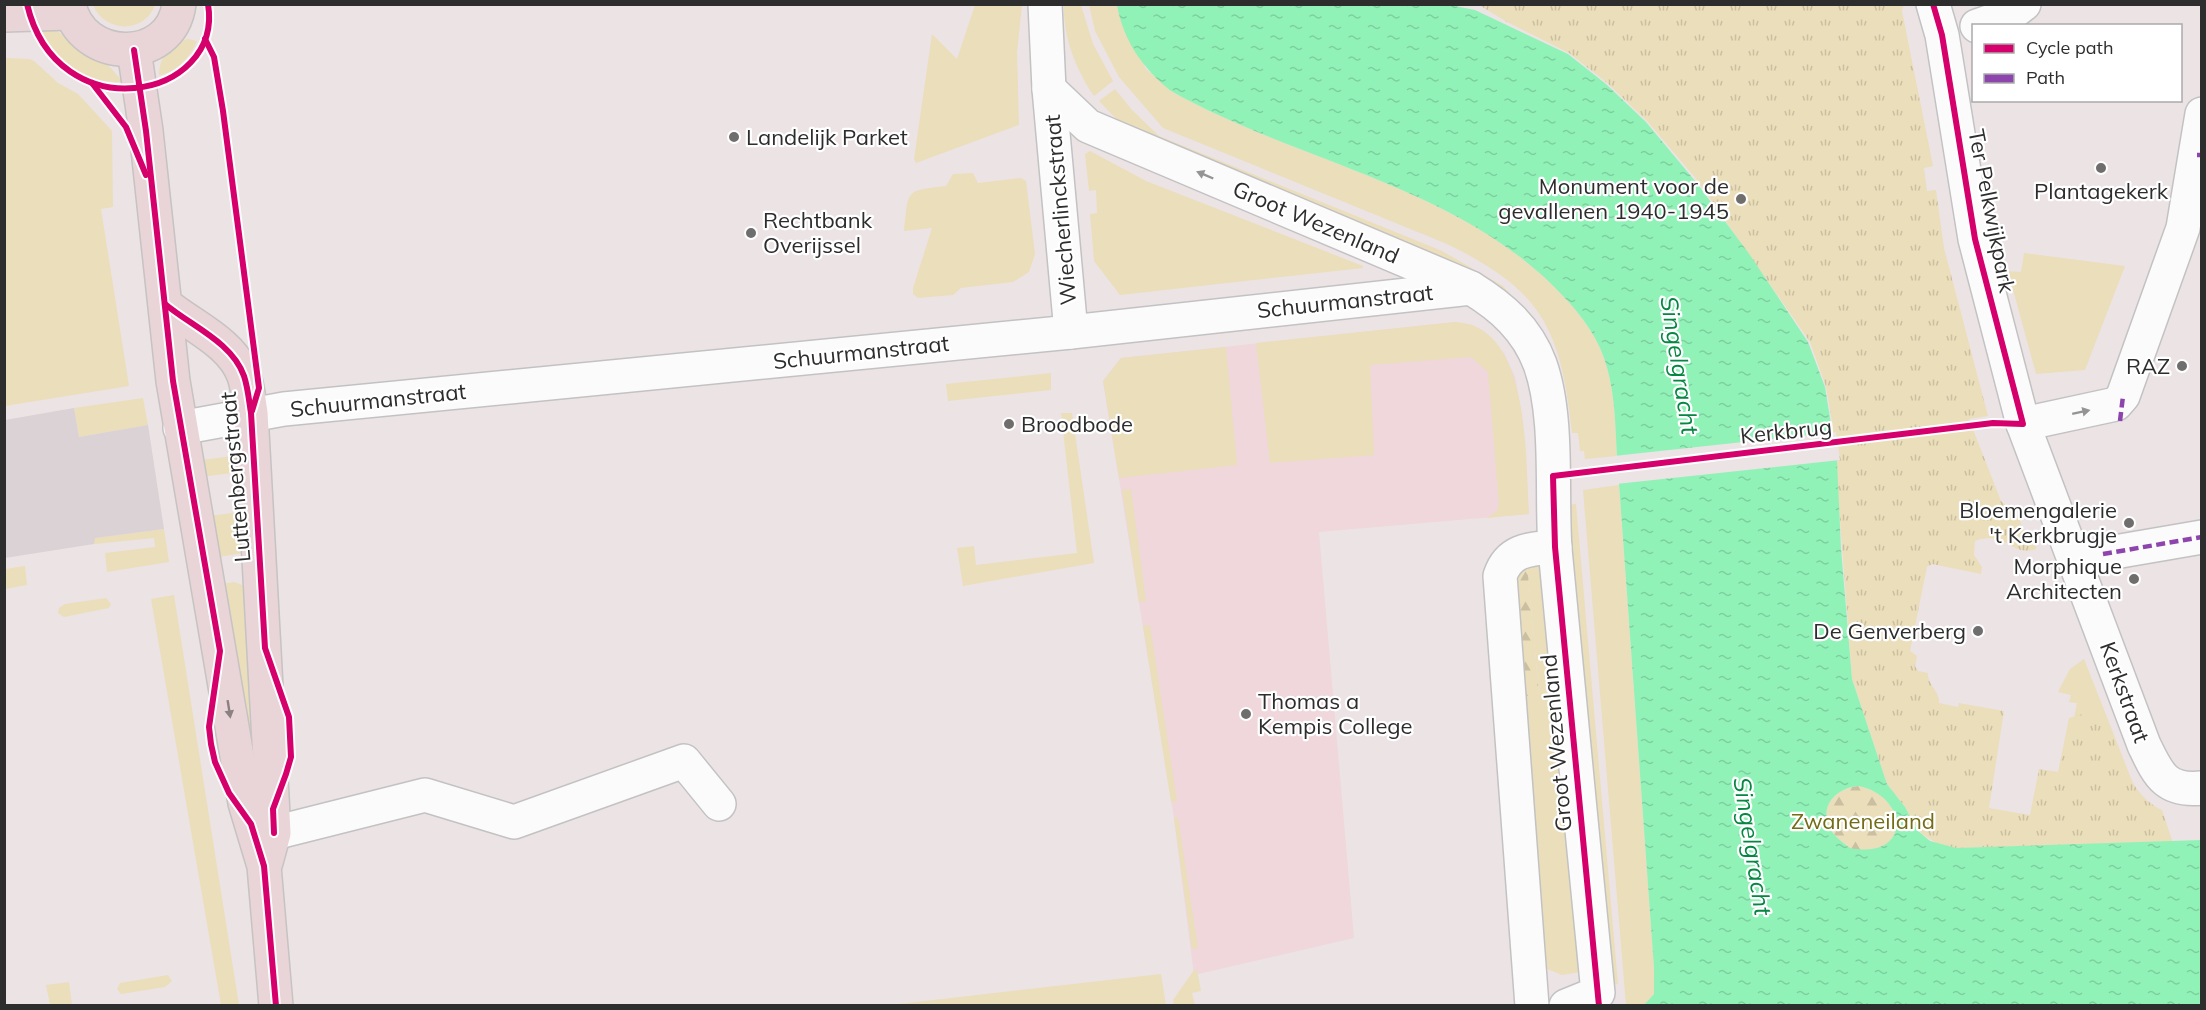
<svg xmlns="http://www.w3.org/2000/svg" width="2206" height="1010" font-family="Mulish,sans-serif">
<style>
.education{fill:#efd7dc}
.grass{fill:#ebdeba}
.forest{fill:url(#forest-firs)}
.park{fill:url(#park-tufts)}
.plaza{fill:#dad2d4}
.water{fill:url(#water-ripples);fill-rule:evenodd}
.pier{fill:#ece3e5}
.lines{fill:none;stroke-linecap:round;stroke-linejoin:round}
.minor-casing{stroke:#c3c2c3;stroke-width:36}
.major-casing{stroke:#c6c3c3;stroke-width:36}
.minor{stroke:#fcfbfb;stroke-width:33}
.major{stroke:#e9d4d7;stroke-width:33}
.quiet{stroke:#8e44ad;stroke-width:4.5;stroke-dasharray:9 4.5;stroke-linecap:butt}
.cycleway-casing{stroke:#fff;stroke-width:10}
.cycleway{stroke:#d6006c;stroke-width:6}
.oneway{fill:#949494}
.oneway2{fill:#8b8082}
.poi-dot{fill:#706d6d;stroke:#fff;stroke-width:2}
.labels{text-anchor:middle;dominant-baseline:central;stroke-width:4.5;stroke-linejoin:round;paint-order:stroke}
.poi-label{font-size:22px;fill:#2d2d2d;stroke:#fff;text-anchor:end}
.street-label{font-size:22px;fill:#2d2d2d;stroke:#fff}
.park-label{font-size:22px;fill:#736c15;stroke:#fff}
.water-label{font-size:24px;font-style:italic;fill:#068643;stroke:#fff}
</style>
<defs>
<pattern id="forest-firs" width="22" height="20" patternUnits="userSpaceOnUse" patternTransform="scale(1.5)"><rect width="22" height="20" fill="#ebdeba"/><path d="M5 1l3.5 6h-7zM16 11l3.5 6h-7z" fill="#cabfa0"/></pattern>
<pattern id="park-tufts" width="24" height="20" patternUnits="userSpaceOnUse" patternTransform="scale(1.5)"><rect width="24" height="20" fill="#ebdeba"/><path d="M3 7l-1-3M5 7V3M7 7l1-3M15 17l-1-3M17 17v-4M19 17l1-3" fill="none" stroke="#cabfa0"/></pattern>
<pattern id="water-ripples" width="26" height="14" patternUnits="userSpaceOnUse" patternTransform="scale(1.5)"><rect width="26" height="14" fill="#91f2b8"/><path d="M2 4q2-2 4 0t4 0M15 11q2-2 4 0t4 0" fill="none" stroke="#7dd09e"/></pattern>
</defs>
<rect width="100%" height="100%" fill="#ece3e5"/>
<path class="education" d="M1455 322 1472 325 1483 331 1504 353 1515 377 1522 415 1529 514 1319 532 1354 938 1194 975 1174 818 1103 381 1121 358Z"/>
<g class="grass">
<path d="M93 5H155C144 34 105 33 93 5Z"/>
<path d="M975 5H1022L1017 52 1019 125 916 163 914 159 932 34 957 59Z"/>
<path d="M1064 5H1081L1093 44 1113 81 1094 96C1076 69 1063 38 1064 5Z"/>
<path d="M1089 5H1117L1146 69 1171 91C1292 159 1439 182 1544 277 1566 298 1588 321 1600 348 1615 382 1615 420 1617 456L1585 459 1584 451H1580L1578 433H1572C1561 329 1542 290 1447 244L1163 128 1119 77 1095 31Z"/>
<path d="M51 27 109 66 123 82C84 84 55 59 38 28Z"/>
<path d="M188 39 197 41C191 56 176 73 159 75 159 57 171 42 188 39Z"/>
<path d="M5 58 29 59 34 61 58 83 78 94 112 131 113 207 101 209 129 386 5 406Z"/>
<path d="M1115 89 1132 110 1159 136 1442 251 1503 286 1533 320 1483 277 1466 268 1160 149 1125 128 1099 101Z"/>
<path d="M1090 151 1146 181 1363 266V268L1120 295 1094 261 1090 214 1097 213 1096 190 1089 191 1085 154Z"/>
<path d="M973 173 978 183 1021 178 1026 181 1035 254 1029 272 1013 282 961 288 953 295 918 298 913 294V288L932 228 904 231C909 189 904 191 946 186L953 174Z"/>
<path d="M2024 253 2125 266 2085 370 2036 374 2008 271 2021 272Z"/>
<path d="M1455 322C1532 325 1525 460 1529 514L1487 518 1497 511 1499 504 1488 372 1471 357 1370 365 1374 455 1270 463 1256 343Z"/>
<path d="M1226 347 1237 465 1119 478 1103 381 1121 358Z"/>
<path d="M1051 373V390L948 401 946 384Z"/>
<path d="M143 398 148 425 79 437 74 408Z"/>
<path d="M1061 413H1072L1094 563 963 586 957 548 974 546 976 565 1077 553Z"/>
<path d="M243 455 249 471 200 477 201 460Z"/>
<path d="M1619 485 1654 968V994L1644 1005H1626L1583 490Z"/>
<path d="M1131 489 1146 601 1139 602 1122 490Z"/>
<path d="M1576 504 1618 984 1610 985 1567 505Z"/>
<path d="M250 511 242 553 219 557 208 516Z"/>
<path d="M164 529 169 562 107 572 105 553 155 547 154 538 94 544V538Z"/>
<path d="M1544 556 1587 971 1562 975 1545 968 1518 698 1539 693 1527 564Z"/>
<path d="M25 566 27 585 5 589V569Z"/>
<path d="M234 582 248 587 263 809 222 584Z"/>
<path d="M174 595 239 1005H221L151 599Z"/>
<path d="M106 598 111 604 109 608 64 617 58 613 59 608 65 604Z"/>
<path d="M1150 625 1177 801 1171 802 1143 626Z"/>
<path d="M2084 659 2134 786 2054 818 2077 703 2069 702 2071 695 2058 692 2070 669Z"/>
<path d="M1178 817 1198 948 1192 949 1174 818Z"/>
<path d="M1194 970H1197L1201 991 1192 993 1195 1005H1174L1173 1000Z"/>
<path d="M1161 974 1166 1005H890Z"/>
<path d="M168 975 172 981 165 987 121 994 117 989 120 983Z"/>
<path d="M69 982 72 1005H50L46 985Z"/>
</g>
<g class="forest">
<path d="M1527 564 1539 694 1518 698 1512 574Z"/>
<path d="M1858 786C1908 795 1913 860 1850 849 1842 842 1831 834 1828 824 1821 802 1839 788 1858 786Z"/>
</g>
<path class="park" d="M1479 5H1904L1902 11 1933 166 1924 168 1927 191 1936 190 1944 248 1988 416 1969 419 2001 501 2019 518 2028 543 2036 546V549C2011 558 2007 529 1975 541L1974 555 1982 567 1981 574 1932 564 1927 567 1910 651 1917 656 1915 666 1918 671 1928 673C1927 685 1940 691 1939 703L1958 707 1959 703 2004 711 1989 808 2030 815 2039 769 2058 772 2069 718 2103 708C2117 743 2125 793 2162 810L2173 843 1956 848 1941 846 1922 834 1911 821 1905 807 1887 784 1852 679 1833 428 1826 387 1810 342 1697 180 1647 121 1606 82 1569 53 1507 22Z"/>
<path class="plaza" d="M74 408 79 437 148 425 164 529 95 538 94 544 5 558V420Z"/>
<path class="water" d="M1117 5H1450L1475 10 1568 54 1606 84 1646 122 1696 182 1750 255 1808 342 1825 387 1837 461 1841 548 1852 679 1887 784 1905 807 1917 830 1930 841 1956 848 2201 840V1005H1644L1654 994V968L1617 456C1615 420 1615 382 1600 348 1588 321 1566 298 1544 277 1439 182 1292 159 1171 91 1143 69 1123 40 1117 5ZM1858 786C1908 795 1913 860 1850 848 1842 842 1831 834 1828 824 1821 802 1839 788 1858 786Z"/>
<path class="pier" d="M1836 432 1840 460 1616 484 1614 456Z"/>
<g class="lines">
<defs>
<g id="minor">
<path d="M1045 4 1049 89 1071 332"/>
<path d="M1933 4 1942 35 1975 239 2023 424 2144 745C2158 774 2165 792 2202 788"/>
<path d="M1977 26 2011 14 2024 4"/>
<path d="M1049 89 1088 126 1471 288C1502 307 1527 329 1540 364 1559 417 1551 493 1555 549 1568 697 1584 845 1598 993L1566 1006"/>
<path d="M2023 424 2116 404 2123 396 2183 228 2202 114"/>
<path d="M180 428 284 409 1071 332 1471 288"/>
<path d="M2077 565 2103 554 2202 537"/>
<path d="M274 833 425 795 514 822 684 761 719 804"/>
<path d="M1532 1006 1500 576C1509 549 1530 549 1555 547"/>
</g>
<g id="major">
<path d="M69 4C80 63 171 66 179 4"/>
<path d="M4 15 70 13"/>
<path d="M134 50 146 131 173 381 245 803 264 866 276 1006"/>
<path d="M165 304C191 326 232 342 244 376 248 388 249 401 251 413L274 833 266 862"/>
</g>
</defs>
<use href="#minor" class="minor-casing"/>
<use href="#major" class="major-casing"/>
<use href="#minor" class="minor"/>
<use href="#major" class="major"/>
<g class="quiet">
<path d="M2197 155H2202"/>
<path d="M2120 421 2123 396"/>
<path d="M2103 554 2202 537"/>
</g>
<defs>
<g id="cycleway">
<path d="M27 4C57 132 224 100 208 4"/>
<path d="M205 39 214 57 223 111 259 388 252 411"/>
<path d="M134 50 146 131 173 381 220 651 209 727 211 744 215 762 229 793 251 824 264 866 276 1006"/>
<path d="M92 83 126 127 146 175"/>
<path d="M165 304C191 326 232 342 244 376 248 388 249 401 251 413L265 648 289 717 291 757 286 774 273 809 274 833"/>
<path d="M1599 1006 1555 547 1553 476 1993 423 2023 424 1975 239 1942 35 1933 4"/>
</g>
</defs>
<use href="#cycleway" class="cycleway-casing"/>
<use href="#cycleway" class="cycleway"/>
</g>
<defs><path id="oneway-solid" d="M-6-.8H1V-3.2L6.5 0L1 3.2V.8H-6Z" transform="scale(1.5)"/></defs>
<g class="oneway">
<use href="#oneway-solid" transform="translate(1205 175) rotate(-157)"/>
<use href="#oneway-solid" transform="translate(2081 412) rotate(-12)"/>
</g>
<use class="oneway2" href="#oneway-solid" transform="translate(229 709) rotate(81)"/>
<g class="poi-dot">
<circle cx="734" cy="137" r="6"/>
<circle cx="2101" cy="168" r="6"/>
<circle cx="1741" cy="199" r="6"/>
<circle cx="751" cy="233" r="6"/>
<circle cx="2182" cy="366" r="6"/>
<circle cx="1009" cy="424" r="6"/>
<circle cx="2129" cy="523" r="6"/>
<circle cx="2134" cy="579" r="6"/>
<circle cx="1978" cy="631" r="6"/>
<circle cx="1246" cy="714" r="6"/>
</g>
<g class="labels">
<g class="poi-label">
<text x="746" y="137" text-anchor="start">Landelijk Parket</text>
<text x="1729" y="186">Monument voor de<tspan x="1729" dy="25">gevallenen 1940-1945</tspan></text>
<text x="2101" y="191" text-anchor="middle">Plantagekerk</text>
<text x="763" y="220" text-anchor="start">Rechtbank<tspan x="763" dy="25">Overijssel</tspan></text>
<text x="2170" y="366">RAZ</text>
<text x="1021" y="424" text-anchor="start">Broodbode</text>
<text x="2117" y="510">Bloemengalerie<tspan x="2117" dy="25">'t Kerkbrugje</tspan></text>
<text x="2122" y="566">Morphique<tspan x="2122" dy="25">Architecten</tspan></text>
<text x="1966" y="631">De Genverberg</text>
<text x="1258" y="701" text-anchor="start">Thomas a<tspan x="1258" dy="25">Kempis College</tspan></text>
</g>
<g class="street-label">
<text transform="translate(1060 210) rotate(-95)">Wiecherlinckstraat</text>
<text transform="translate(1992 211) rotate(79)">Ter Pelkwijkpark</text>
<text transform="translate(1316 222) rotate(23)">Groot Wezenland</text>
<text transform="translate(1345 301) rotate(-6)">Schuurmanstraat</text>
<text transform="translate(861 352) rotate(-6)">Schuurmanstraat</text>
<text transform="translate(378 400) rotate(-6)">Schuurmanstraat</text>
<text transform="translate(1786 431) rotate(-6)">Kerkbrug</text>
<text transform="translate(235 477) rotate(-95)">Luttenbergstraat</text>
<text transform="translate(2125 692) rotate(70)">Kerkstraat</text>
<text transform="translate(1556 743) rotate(-95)">Groot Wezenland</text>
</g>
<g class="park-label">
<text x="1863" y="821">Zwaneneiland</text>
</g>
<g class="water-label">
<text transform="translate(1680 365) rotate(81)">Singelgracht</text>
<text transform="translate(1753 846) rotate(81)">Singelgracht</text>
</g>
</g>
<rect width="2206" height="1010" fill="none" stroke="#2d2d2d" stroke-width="12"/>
<rect x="1972" y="24" width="210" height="78" fill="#ffffff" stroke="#ababab" stroke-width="1.5"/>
<rect x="1984" y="44" width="30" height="9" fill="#d6006c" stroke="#ababab" stroke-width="1.5"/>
<text x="2026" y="54" font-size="18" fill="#2d2d2d">Cycle path</text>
<rect x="1984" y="74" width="30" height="9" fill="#8e44ad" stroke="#ababab" stroke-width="1.5"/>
<text x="2026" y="84" font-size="18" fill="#2d2d2d">Path</text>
</svg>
